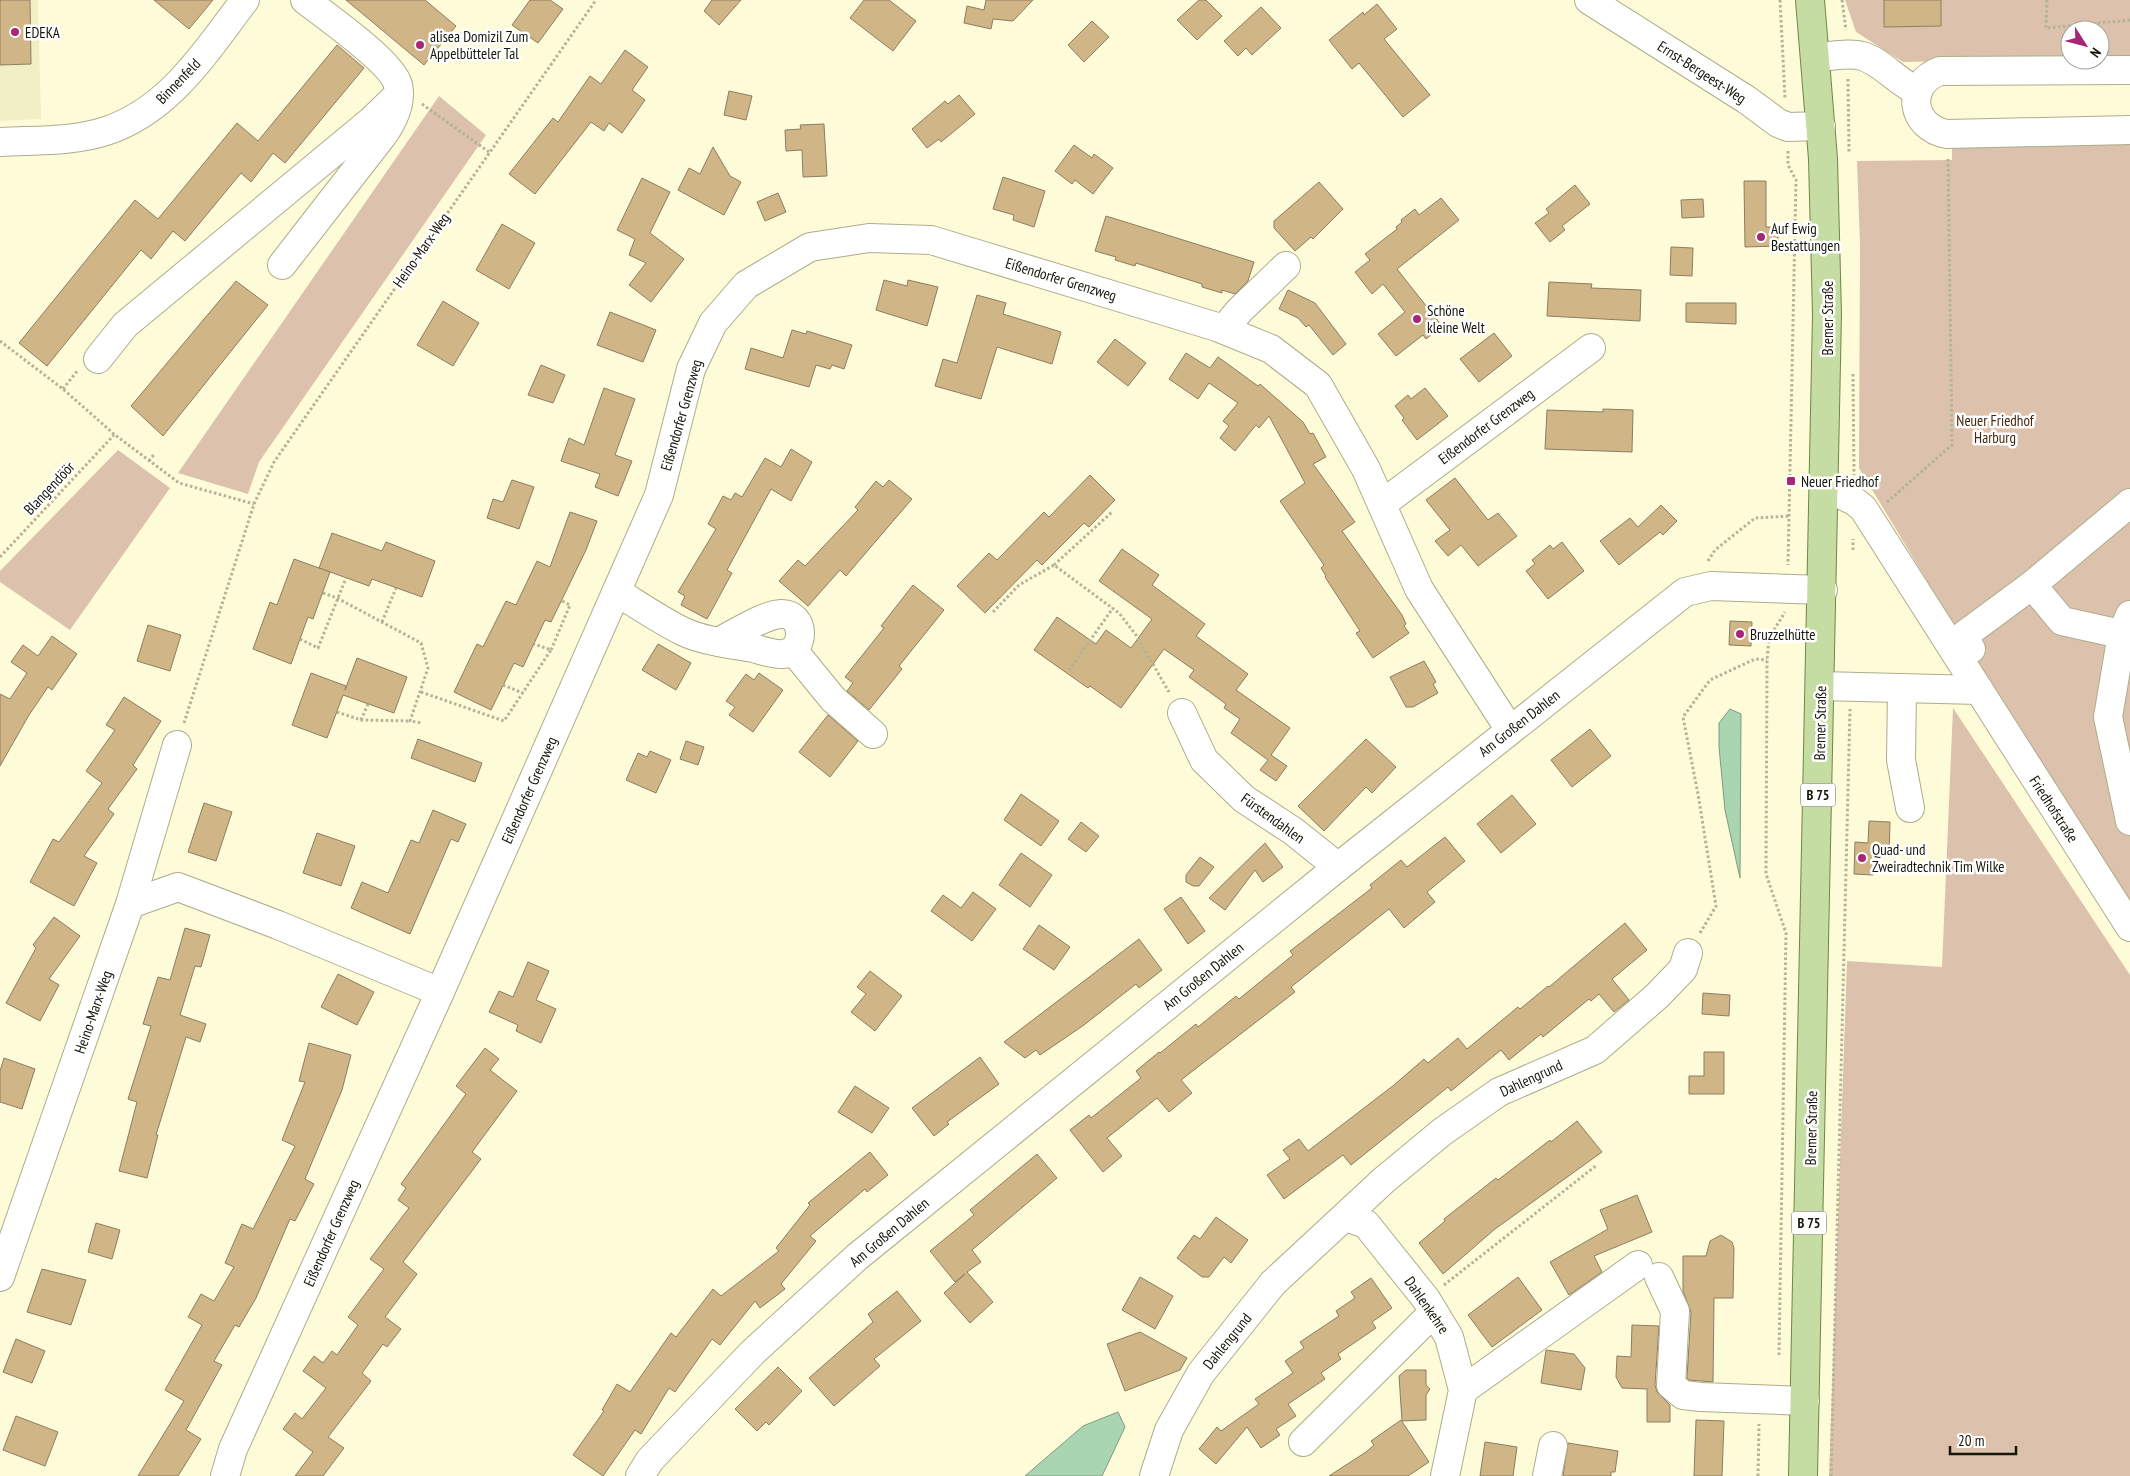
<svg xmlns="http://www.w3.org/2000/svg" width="2130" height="1476" font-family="'PT Sans Narrow',sans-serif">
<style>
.built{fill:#f2efc6}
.green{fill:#dcc1ad}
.water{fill:#aad5b1;stroke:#7e9b7f}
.building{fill:#d0b587;stroke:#8d7d61}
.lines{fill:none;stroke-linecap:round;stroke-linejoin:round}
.minor-casing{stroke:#aeac8c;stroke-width:30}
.major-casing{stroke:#6f8745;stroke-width:30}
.path{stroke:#b4b297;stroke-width:3;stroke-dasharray:2.5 2.5;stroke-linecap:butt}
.minor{stroke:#fff;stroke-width:28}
.major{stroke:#c5dca3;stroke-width:28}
.poi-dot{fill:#a82673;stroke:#fff;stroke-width:2}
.labels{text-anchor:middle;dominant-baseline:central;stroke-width:5;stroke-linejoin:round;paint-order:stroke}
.shield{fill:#fff;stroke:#5c5b53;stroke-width:1}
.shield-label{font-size:14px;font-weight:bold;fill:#161509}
.poi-label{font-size:15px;fill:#161509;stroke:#fff;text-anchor:start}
.street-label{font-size:15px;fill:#161509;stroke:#fff}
.park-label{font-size:15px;fill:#45270d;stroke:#fff}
</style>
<rect width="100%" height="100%" fill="#fefbd9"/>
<path class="built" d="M0 0H38L41 119 0 121Z"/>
<g class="green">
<path d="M1845 0H2130V57L2100 58V30H2070V59L1903 62 1856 32Z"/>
<path d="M439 96 486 135 259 462 248 494 178 473Z"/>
<path d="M2130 143V918L1859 468 1860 245 1857 161 1952 160V148Z"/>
<path d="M118 450 170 488 70 630 0 582V571Z"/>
<path d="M1953 708 2130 975V1476H1829L1847 961 1942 967Z"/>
</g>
<g class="water">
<path d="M1730 709 1741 714 1740 878 1725 810 1719 747V723Z"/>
<path d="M1118 1412 1125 1427 1102 1476H1025L1083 1426Z"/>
</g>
<g class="building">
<path d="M0 0H30L31 64 0 65Z"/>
<path d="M154 0H213L189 29Z"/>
<path d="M346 0H425L456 26 424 65Z"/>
<path d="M530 0H550L563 9 538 43 512 25Z"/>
<path d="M712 0H741L719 25 704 11Z"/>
<path d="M864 0H889L916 21 893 51 850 18Z"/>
<path d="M986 0H1033L1013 21 993 19 991 29 964 23 967 6 984 10Z"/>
<path d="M1199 0H1206L1222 16 1197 40 1177 20Z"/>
<path d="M1884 0H1941V26L1884 27Z"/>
<path d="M1377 4 1397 29 1384 39 1430 95 1403 117 1359 63 1352 69 1329 40 1363 12 1364 15Z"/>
<path d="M1261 7 1281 28 1252 55 1246 48 1238 56 1224 41Z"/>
<path d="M1092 21 1109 37 1084 62 1068 45Z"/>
<path d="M337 45 364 68 285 163 273 153 251 182 241 173 185 241 173 231 151 259 141 250 47 366 19 343 135 200 158 219 237 123 258 141Z"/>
<path d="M625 50 648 67 632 90 645 100 622 133 609 123 604 131 591 122 535 194 509 174 553 118 558 122 590 76 601 84Z"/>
<path d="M729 91 752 96 746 120 724 115Z"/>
<path d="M959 95 975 114 941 142 939 139 927 148 912 129 945 101 948 104Z"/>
<path d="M824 124 827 176 803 177 802 150 786 151 785 130 801 129 800 125Z"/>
<path d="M1074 145 1092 158 1094 154 1113 168 1093 194 1075 180 1072 184 1055 171Z"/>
<path d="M713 147 730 176 741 182 724 215 678 190 689 168 700 174Z"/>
<path d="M1003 177 1045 191 1034 227 1013 220 1014 215 993 209Z"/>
<path d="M642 178 670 192 650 233 684 259 651 302 629 285 646 263 629 255 635 239 617 230Z"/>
<path d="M1744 181H1766V227H1778V246L1745 247Z"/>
<path d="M1319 182 1343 209 1313 239 1311 237 1295 251 1274 228V221Z"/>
<path d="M1575 185 1590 204 1562 226 1565 230 1550 242 1535 223 1549 213 1546 209Z"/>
<path d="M778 193 786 212 765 221 757 202Z"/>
<path d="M1441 198 1459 220 1397 269 1442 326 1426 339 1423 335 1396 356 1378 334 1405 312 1383 284 1372 294 1355 272 1370 260 1365 254 1397 229 1396 227 1402 222 1401 220 1415 209 1419 215Z"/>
<path d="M1703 199 1704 217 1682 218 1681 200Z"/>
<path d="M1106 216 1254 262 1248 281 1235 294 1222 290V293L1202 287V284L1136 263 1135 266 1115 260 1116 257 1095 251Z"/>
<path d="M502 224 535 243 509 289 476 270Z"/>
<path d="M1671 247 1693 248 1692 276 1670 275Z"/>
<path d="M884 280 907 286 908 280 938 287 927 326 876 310Z"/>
<path d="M236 281 268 305 163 436 131 406Z"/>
<path d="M1549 282 1592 284 1591 288 1641 290 1640 321 1547 316Z"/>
<path d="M1288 290 1315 303 1346 344 1333 355 1309 325 1306 327 1298 318 1279 309Z"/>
<path d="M977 295 1006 303 1003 314 1061 332 1052 364 997 347 981 399 935 386 943 359 957 363Z"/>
<path d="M443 301 479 323 453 366 417 345Z"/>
<path d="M1686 303H1736V324L1686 322Z"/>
<path d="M610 312 656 330 643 362 597 345Z"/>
<path d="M792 330 806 334 807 331 852 345 844 369 832 365 830 369 816 365 809 387 745 369 751 348 783 358Z"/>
<path d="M1494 333 1512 356 1479 382 1460 359Z"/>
<path d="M1115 339 1146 363 1128 386 1097 362Z"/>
<path d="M1186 353 1210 368 1218 357 1258 386 1260 384 1303 422 1310 434 1313 433 1326 457 1313 464 1355 522 1342 531 1402 615 1406 624 1404 626 1409 633 1373 658 1356 633 1360 631 1325 577 1326 576 1321 568 1324 565 1280 501 1305 483 1269 416 1259 428 1256 425 1235 451 1220 438 1229 426 1223 421 1238 403 1209 383 1198 399 1169 379Z"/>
<path d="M541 365 565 375 553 403 528 395Z"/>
<path d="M604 388 635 399 615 455 632 461 618 496 595 487 600 474 561 461 569 438 584 445Z"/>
<path d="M1425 388 1448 416 1417 440 1402 420 1404 418 1395 406 1408 395 1411 399Z"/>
<path d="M1603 409 1633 410 1632 452 1545 449 1547 410 1603 412Z"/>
<path d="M791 449 812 462 791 501 771 489 727 570 732 573 707 619 681 605 685 596 678 592 716 529 708 524 723 496 731 500 735 493 742 497 765 458 781 467Z"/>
<path d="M1090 475 1115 500 1089 527 1084 523 1042 565 1037 560 985 613 957 586 989 553 997 560 1044 512 1049 517Z"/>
<path d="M1455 478 1488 520 1498 513 1517 536 1478 566 1461 545 1448 556 1435 541 1450 530 1426 500Z"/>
<path d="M512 480 534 487 519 529 487 518 493 499 503 502Z"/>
<path d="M889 480 912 499 846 576 840 570 808 606 779 581 798 560 805 566 858 510 855 507 876 481 883 487Z"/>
<path d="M1661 505 1677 521 1663 535 1660 532 1619 565 1600 541 1630 518 1638 527Z"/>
<path d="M570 512 597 521 586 550 551 622 545 620 523 667 514 663 491 710 454 692 477 644 483 647 506 601 516 605 537 561 550 567Z"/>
<path d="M332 533 382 551 386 542 435 561 422 597 372 579 369 586 319 568Z"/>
<path d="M1562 542 1584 571 1548 599 1526 571 1535 564 1532 560 1550 545 1553 549Z"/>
<path d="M1122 549 1159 575 1152 585 1205 624 1196 636 1248 674 1236 690 1290 728 1271 755 1287 766 1276 781 1260 770 1268 760 1231 733 1240 719 1224 708 1226 704 1189 677 1194 670 1164 649 1121 708 1090 686 1088 688 1034 650 1057 617 1096 644 1106 630 1131 648 1152 619 1099 581Z"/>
<path d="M294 559 330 572 313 619 308 617 291 664 253 649 270 602 277 605Z"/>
<path d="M913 585 944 610 899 666 902 669 869 710 847 691 853 683 845 677 884 628 881 626Z"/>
<path d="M1730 621 1752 622 1751 646 1729 645Z"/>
<path d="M148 625 181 635 170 671 137 661Z"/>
<path d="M52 636 77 654 52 690 48 687 29 715 0 766V694L10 699 27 673 11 662 23 645 38 656Z"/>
<path d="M658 644 691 663 676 690 642 670Z"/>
<path d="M357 658 407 677 394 713 343 695 327 738 292 725 311 673 346 686 345 690Z"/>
<path d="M1424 661 1436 682 1433 684 1438 693 1413 707H1406L1390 677Z"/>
<path d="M759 673 783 690 753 732 729 715 735 707 726 701 746 674 754 680Z"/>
<path d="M124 697 161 721 133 765 137 769 108 809 114 814 84 856 97 863 74 906 30 882 53 839 59 842 102 783 86 771 115 730 106 725Z"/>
<path d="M828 715 858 741 830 777 799 752Z"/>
<path d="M1590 729 1611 756 1572 787 1551 760Z"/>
<path d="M418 739 482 763 475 782 411 758Z"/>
<path d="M1366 739 1396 767 1372 793 1366 787 1324 831 1298 806Z"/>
<path d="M686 741 704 747 698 765 680 759Z"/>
<path d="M650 751 671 760 656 793 626 780 638 753 647 757Z"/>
<path d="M1021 794 1059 821 1041 846 1004 820Z"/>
<path d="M1512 795 1536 824 1501 853 1477 824Z"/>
<path d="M204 803 232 812 216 861 188 852Z"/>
<path d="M433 810 466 824 458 842 451 839 410 934 351 908 362 882 388 893 411 840 419 843Z"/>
<path d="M1869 821 1890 822 1889 854 1874 853 1873 875 1854 874 1855 842 1868 843Z"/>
<path d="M1081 822 1099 836 1086 852 1068 839Z"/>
<path d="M317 833 355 846 341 886 303 873Z"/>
<path d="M1445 837 1465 861 1427 892 1435 902 1404 928 1389 909 1291 987 1295 992 1181 1080 1192 1093 1169 1112 1157 1098 1107 1138 1122 1156 1103 1172 1070 1130 1089 1115 1091 1118 1141 1078 1136 1071 1159 1052 1160 1053 1196 1024 1198 1027 1236 996 1239 999 1293 955 1290 951 1372 888 1370 885 1401 860 1407 867Z"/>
<path d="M1265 843 1283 867 1263 882 1255 870 1225 910 1209 898Z"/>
<path d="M1021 853 1052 875 1030 907 999 885Z"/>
<path d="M1200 857 1214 867 1199 886H1193L1186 882V875Z"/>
<path d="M973 892 996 909 972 941 931 911 943 895 961 908Z"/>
<path d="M1181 897 1205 931 1188 944 1164 909Z"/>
<path d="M54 917 80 936 49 979 59 985 40 1021 6 1003 36 948 33 945Z"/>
<path d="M1625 923 1647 950 1612 979 1629 1000 1614 1012 1599 994 1591 1001 1589 999 1543 1037 1541 1034 1509 1060 1501 1050 1451 1091 1448 1087 1351 1165 1343 1155 1284 1199 1267 1175 1290 1159 1283 1150 1299 1139 1308 1151 1394 1085 1424 1059 1428 1063 1458 1038 1467 1049 1518 1007 1520 1009 1548 986 1549 987Z"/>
<path d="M1039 925 1070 947 1054 970 1023 949Z"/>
<path d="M185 928 210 935 201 967 195 966 180 1015 206 1024 200 1042 186 1037 156 1135H158L147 1178 119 1171 137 1102 128 1099 151 1026 143 1024 158 977 170 980Z"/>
<path d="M1139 939 1162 970 1139 988 1136 984 1084 1025 1040 1055 1036 1050 1025 1058 1004 1042Z"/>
<path d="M528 962 549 971 536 1000 556 1009 541 1043 516 1031 518 1025 489 1012 499 991 513 997Z"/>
<path d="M870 971 902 996 875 1031 851 1012 866 994 857 987Z"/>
<path d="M338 974 374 992 357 1025 321 1007Z"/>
<path d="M1703 993 1730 995 1729 1016 1702 1014Z"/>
<path d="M309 1043 351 1055 342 1090 305 1179 314 1184 295 1221 290 1219 256 1298 239 1327 235 1325 214 1361 222 1365 186 1430 201 1439 178 1476H138L184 1401 165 1390 202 1325 188 1317 201 1294 214 1301 234 1267 225 1263 242 1224 253 1229 295 1146 282 1140 305 1082 299 1081Z"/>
<path d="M485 1048 499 1059 490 1070 517 1091 472 1152 481 1159 403 1262 417 1274 385 1317 401 1329 387 1347 383 1344 362 1373 371 1381 328 1437 344 1448 323 1476H295L313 1452 283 1429 295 1413 302 1419 326 1388 303 1371 314 1356 323 1363 332 1351 337 1355 358 1325 348 1317 384 1269 370 1259 409 1208 398 1200 406 1188 401 1184 466 1094 456 1086Z"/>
<path d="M1704 1052H1724V1094H1689V1076H1704Z"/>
<path d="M980 1057 999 1084 947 1122 949 1124 934 1136 912 1108Z"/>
<path d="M4 1058 35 1069 22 1109 0 1102V1071Z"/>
<path d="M855 1086 889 1108 872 1133 838 1112Z"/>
<path d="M1577 1121 1602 1152 1495 1229 1443 1274 1419 1243 1445 1221 1444 1219 1496 1178 1498 1180 1550 1140 1551 1142Z"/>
<path d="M870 1152 888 1175 867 1192 865 1189 810 1236 816 1241 781 1284 785 1289 760 1308 755 1301 720 1345 712 1339 675 1392 669 1388 641 1434 635 1430 603 1476 573 1455 604 1411 602 1410 617 1384 630 1392 671 1333 676 1337 713 1289 721 1296 779 1251 776 1248 810 1205 808 1203Z"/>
<path d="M1037 1154 1057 1178 972 1250 981 1262 967 1272 993 1302 970 1323 944 1293 965 1274 955 1282 930 1251 974 1215 970 1210Z"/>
<path d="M1637 1195 1652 1232 1594 1256 1602 1272 1569 1295 1550 1262 1608 1229 1600 1210Z"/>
<path d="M1216 1217 1248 1240 1231 1263 1224 1257 1209 1277H1202L1177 1258 1194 1235 1200 1239Z"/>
<path d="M96 1223 120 1230 112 1259 88 1252Z"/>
<path d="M1721 1235 1732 1242 1734 1248 1733 1298H1714L1713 1382 1689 1380 1687 1378 1691 1312 1683 1291V1256H1706L1710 1241Z"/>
<path d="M42 1269 86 1280 71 1325 27 1312Z"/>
<path d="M1140 1277 1173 1296 1155 1329 1122 1310Z"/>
<path d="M1518 1277 1542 1310 1492 1347 1468 1315Z"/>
<path d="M1371 1278 1392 1308 1372 1322 1376 1328 1338 1354 1341 1359 1321 1373 1325 1379 1288 1404 1296 1416 1276 1429 1280 1435 1261 1448 1247 1427 1216 1464 1199 1449 1217 1427 1221 1431 1259 1404 1255 1399 1293 1373 1285 1361 1304 1348 1300 1342 1339 1316 1336 1311 1355 1298 1351 1292Z"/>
<path d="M897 1291 921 1321 874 1359 880 1366 834 1406 809 1378 873 1322 868 1314Z"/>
<path d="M1632 1325 1659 1326 1655 1385 1657 1392 1670 1405V1422H1647V1389L1622 1388 1616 1377 1617 1356 1631 1357Z"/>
<path d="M1140 1332 1187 1358 1180 1370 1125 1391 1107 1344Z"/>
<path d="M16 1339 45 1351 32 1383 3 1372Z"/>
<path d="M1546 1350 1574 1354 1585 1368 1581 1390 1541 1383Z"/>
<path d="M778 1367 802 1391 769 1425 766 1422 757 1431 735 1409Z"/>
<path d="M1406 1370H1426V1385L1430 1389 1426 1395V1420L1402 1421 1399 1376Z"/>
<path d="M16 1416 58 1432 45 1466 3 1450Z"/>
<path d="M1401 1420 1429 1462 1408 1476H1329L1366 1452 1374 1445 1371 1441Z"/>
<path d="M1696 1420 1724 1421 1722 1476H1694Z"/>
<path d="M1485 1442 1517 1447 1513 1476H1480Z"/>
<path d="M1568 1443 1618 1451 1615 1472H1611V1476H1563Z"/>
</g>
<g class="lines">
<defs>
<g id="minor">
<path d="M1589 0 1747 100 1778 123 1788 127 1821 126"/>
<path d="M1815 57C1829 57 1849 52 1862 56 1883 62 1897 83 1918 91"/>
<path d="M2130 70 1940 71C1904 84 1911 128 1947 134L2130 130"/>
<path d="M0 142C35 140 73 142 106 131 170 110 206 51 245 0"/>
<path d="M282 265 383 135C393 121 402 103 398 85 393 63 326 16 305 0"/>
<path d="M1224 329 1240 310 1286 266"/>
<path d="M98 359 125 325 371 121 398 95"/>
<path d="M1825 487 1854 501 1863 508 2130 927"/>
<path d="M1382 504 1591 348"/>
<path d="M2032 585 2062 621 2130 636"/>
<path d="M617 592C638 605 660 620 682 631 703 641 730 644 753 648 761 650 774 655 783 654 806 652 806 613 781 614 763 615 735 634 718 642"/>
<path d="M2130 615 2122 634 2108 717 2130 821"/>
<path d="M1971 649 1963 636 2032 585 2130 503"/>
<path d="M793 650 833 699 873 734"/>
<path d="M1820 686 1979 690"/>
<path d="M1902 688 1901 760 1910 808"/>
<path d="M1182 713 1204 760 1244 799 1293 831 1338 867"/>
<path d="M130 904 178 887 278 925 440 992"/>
<path d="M1346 1217 1366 1224 1426 1299 1449 1337 1463 1390 1445 1476"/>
<path d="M0 1277 130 904 177 745"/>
<path d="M1659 1277 1675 1311 1671 1385 1683 1395 1701 1397 1805 1401"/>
<path d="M1463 1390 1638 1265"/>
<path d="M1303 1442 1434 1312"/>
<path d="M225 1476 233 1449 440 992 659 495 691 369 713 323 746 285 810 247 869 238 931 240 1217 327 1271 349 1318 385 1366 469 1419 589 1510 730"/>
<path d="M640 1476 650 1460 753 1352 857 1257 1338 867 1685 592 1711 586 1823 590"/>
<path d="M1154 1476 1169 1430 1201 1373 1273 1283 1384 1180 1442 1132 1499 1092 1595 1050 1657 996 1683 969 1688 953"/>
<path d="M1547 1476 1553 1446"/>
</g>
<path id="major" d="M1803 1476 1827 314 1823 159 1810 0"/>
</defs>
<use href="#minor" class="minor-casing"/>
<use href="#major" class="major-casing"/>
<g class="path">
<path d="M1780 0 1785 98"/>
<path d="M1842 0 1846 30"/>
<path d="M2047 0 2046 28 2130 20"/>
<path d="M1848 79 1849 152"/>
<path d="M422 104 489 152"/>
<path d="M1788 151V165L1796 180 1788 565"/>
<path d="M0 341 63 389 115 435 179 483 254 504"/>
<path d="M1853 374 1854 475"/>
<path d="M63 389 78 370"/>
<path d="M149 461 155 453"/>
<path d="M1887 502 1952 445 1948 158"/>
<path d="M1853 550V539"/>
<path d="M0 557 114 435"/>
<path d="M1708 561 1715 550 1755 518 1790 516"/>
<path d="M1054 565 1112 512"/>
<path d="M323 593 337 598 421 643 428 668 410 721 422 723"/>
<path d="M993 612 1019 585 1054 565 1119 613 1136 635 1169 692"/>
<path d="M382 622 396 588"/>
<path d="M300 639 318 648 346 578"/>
<path d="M551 650 570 605 562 601"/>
<path d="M1069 670 1113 608"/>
<path d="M503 685 523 693"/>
<path d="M421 692 504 721 551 650 534 644"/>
<path d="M337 712 361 720 410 721"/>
<path d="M361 720 368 704"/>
<path d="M184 723 254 504 274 462 596 0"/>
<path d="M1700 933 1716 906 1698 794 1683 717 1710 680 1755 659 1767 660"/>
<path d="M1444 1285 1597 1165"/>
<path d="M1779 1355 1786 933 1766 874 1767 660 1769 638 1785 612"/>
<path d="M1758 1476 1759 1424"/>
<path d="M1831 1476 1850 709"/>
</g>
<use href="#minor" class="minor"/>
<use href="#major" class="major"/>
</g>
<g class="poi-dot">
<circle cx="15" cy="32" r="5"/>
<circle cx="420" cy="45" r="5"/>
<circle cx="1761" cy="237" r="5"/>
<circle cx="1417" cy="319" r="5"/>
<rect x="1786" y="476" width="10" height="10" rx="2.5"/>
<circle cx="1740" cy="634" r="5"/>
<circle cx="1862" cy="858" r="5"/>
</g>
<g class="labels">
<g class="shield">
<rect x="1800.5" y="783.5" width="35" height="23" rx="4"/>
<rect x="1791.5" y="1211.5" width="35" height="23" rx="4"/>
</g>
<g class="shield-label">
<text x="1818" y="795">B 75</text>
<text x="1809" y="1223">B 75</text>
</g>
<g class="poi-label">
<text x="25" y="32">EDEKA</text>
<text x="430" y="36">alisea Domizil Zum<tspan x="430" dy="17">Appelbütteler Tal</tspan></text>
<text x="1771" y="228">Auf Ewig<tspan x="1771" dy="17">Bestattungen</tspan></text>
<text x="1427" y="310">Schöne<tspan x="1427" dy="17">kleine Welt</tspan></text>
<text x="1801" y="481">Neuer Friedhof</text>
<text x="1750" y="634">Bruzzelhütte</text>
<text x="1872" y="849">Quad- und<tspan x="1872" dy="17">Zweiradtechnik Tim Wilke</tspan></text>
</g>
<g class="street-label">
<text transform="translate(1702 72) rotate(33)">Ernst-Bergeest-Weg</text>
<text transform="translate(178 81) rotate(-46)">Binnenfeld</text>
<text transform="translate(421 250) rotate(-55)">Heino-Marx-Weg</text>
<text transform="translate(1061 279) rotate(17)">Eißendorfer Grenzweg</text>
<text transform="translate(1827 318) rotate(-90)">Bremer Straße</text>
<text transform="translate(681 415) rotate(-74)">Eißendorfer Grenzweg</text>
<text transform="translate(1486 426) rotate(-37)">Eißendorfer Grenzweg</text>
<text transform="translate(49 488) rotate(-47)">Blangendöör</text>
<text transform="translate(1519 723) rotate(-38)">Am Großen Dahlen</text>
<text transform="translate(1820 723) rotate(-89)">Bremer Straße</text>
<text transform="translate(529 790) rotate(-66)">Eißendorfer Grenzweg</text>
<text transform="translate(2054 809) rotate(57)">Friedhofstraße</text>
<text transform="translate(1273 818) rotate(36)">Fürstendahlen</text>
<text transform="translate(1203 976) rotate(-39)">Am Großen Dahlen</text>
<text transform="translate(93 1012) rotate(-71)">Heino-Marx-Weg</text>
<text transform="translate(1531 1078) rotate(-25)">Dahlengrund</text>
<text transform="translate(1811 1128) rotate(-89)">Bremer Straße</text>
<text transform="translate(889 1232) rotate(-40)">Am Großen Dahlen</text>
<text transform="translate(331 1233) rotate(-66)">Eißendorfer Grenzweg</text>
<text transform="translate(1427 1305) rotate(55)">Dahlenkehre</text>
<text transform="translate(1227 1341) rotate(-51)">Dahlengrund</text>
</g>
<g class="park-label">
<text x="1995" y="420">Neuer Friedhof<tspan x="1995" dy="17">Harburg</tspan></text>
</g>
</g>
<g transform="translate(2085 45) rotate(126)"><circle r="24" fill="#ffffff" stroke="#a2a19d"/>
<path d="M0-4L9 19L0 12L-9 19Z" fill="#a82673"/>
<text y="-8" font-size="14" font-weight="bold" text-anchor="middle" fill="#161509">N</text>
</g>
<path d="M1950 1446v8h66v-8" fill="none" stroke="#161509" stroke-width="2.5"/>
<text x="1958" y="1446" font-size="15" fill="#161509" stroke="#ffffff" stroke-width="4" paint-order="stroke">20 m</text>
</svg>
